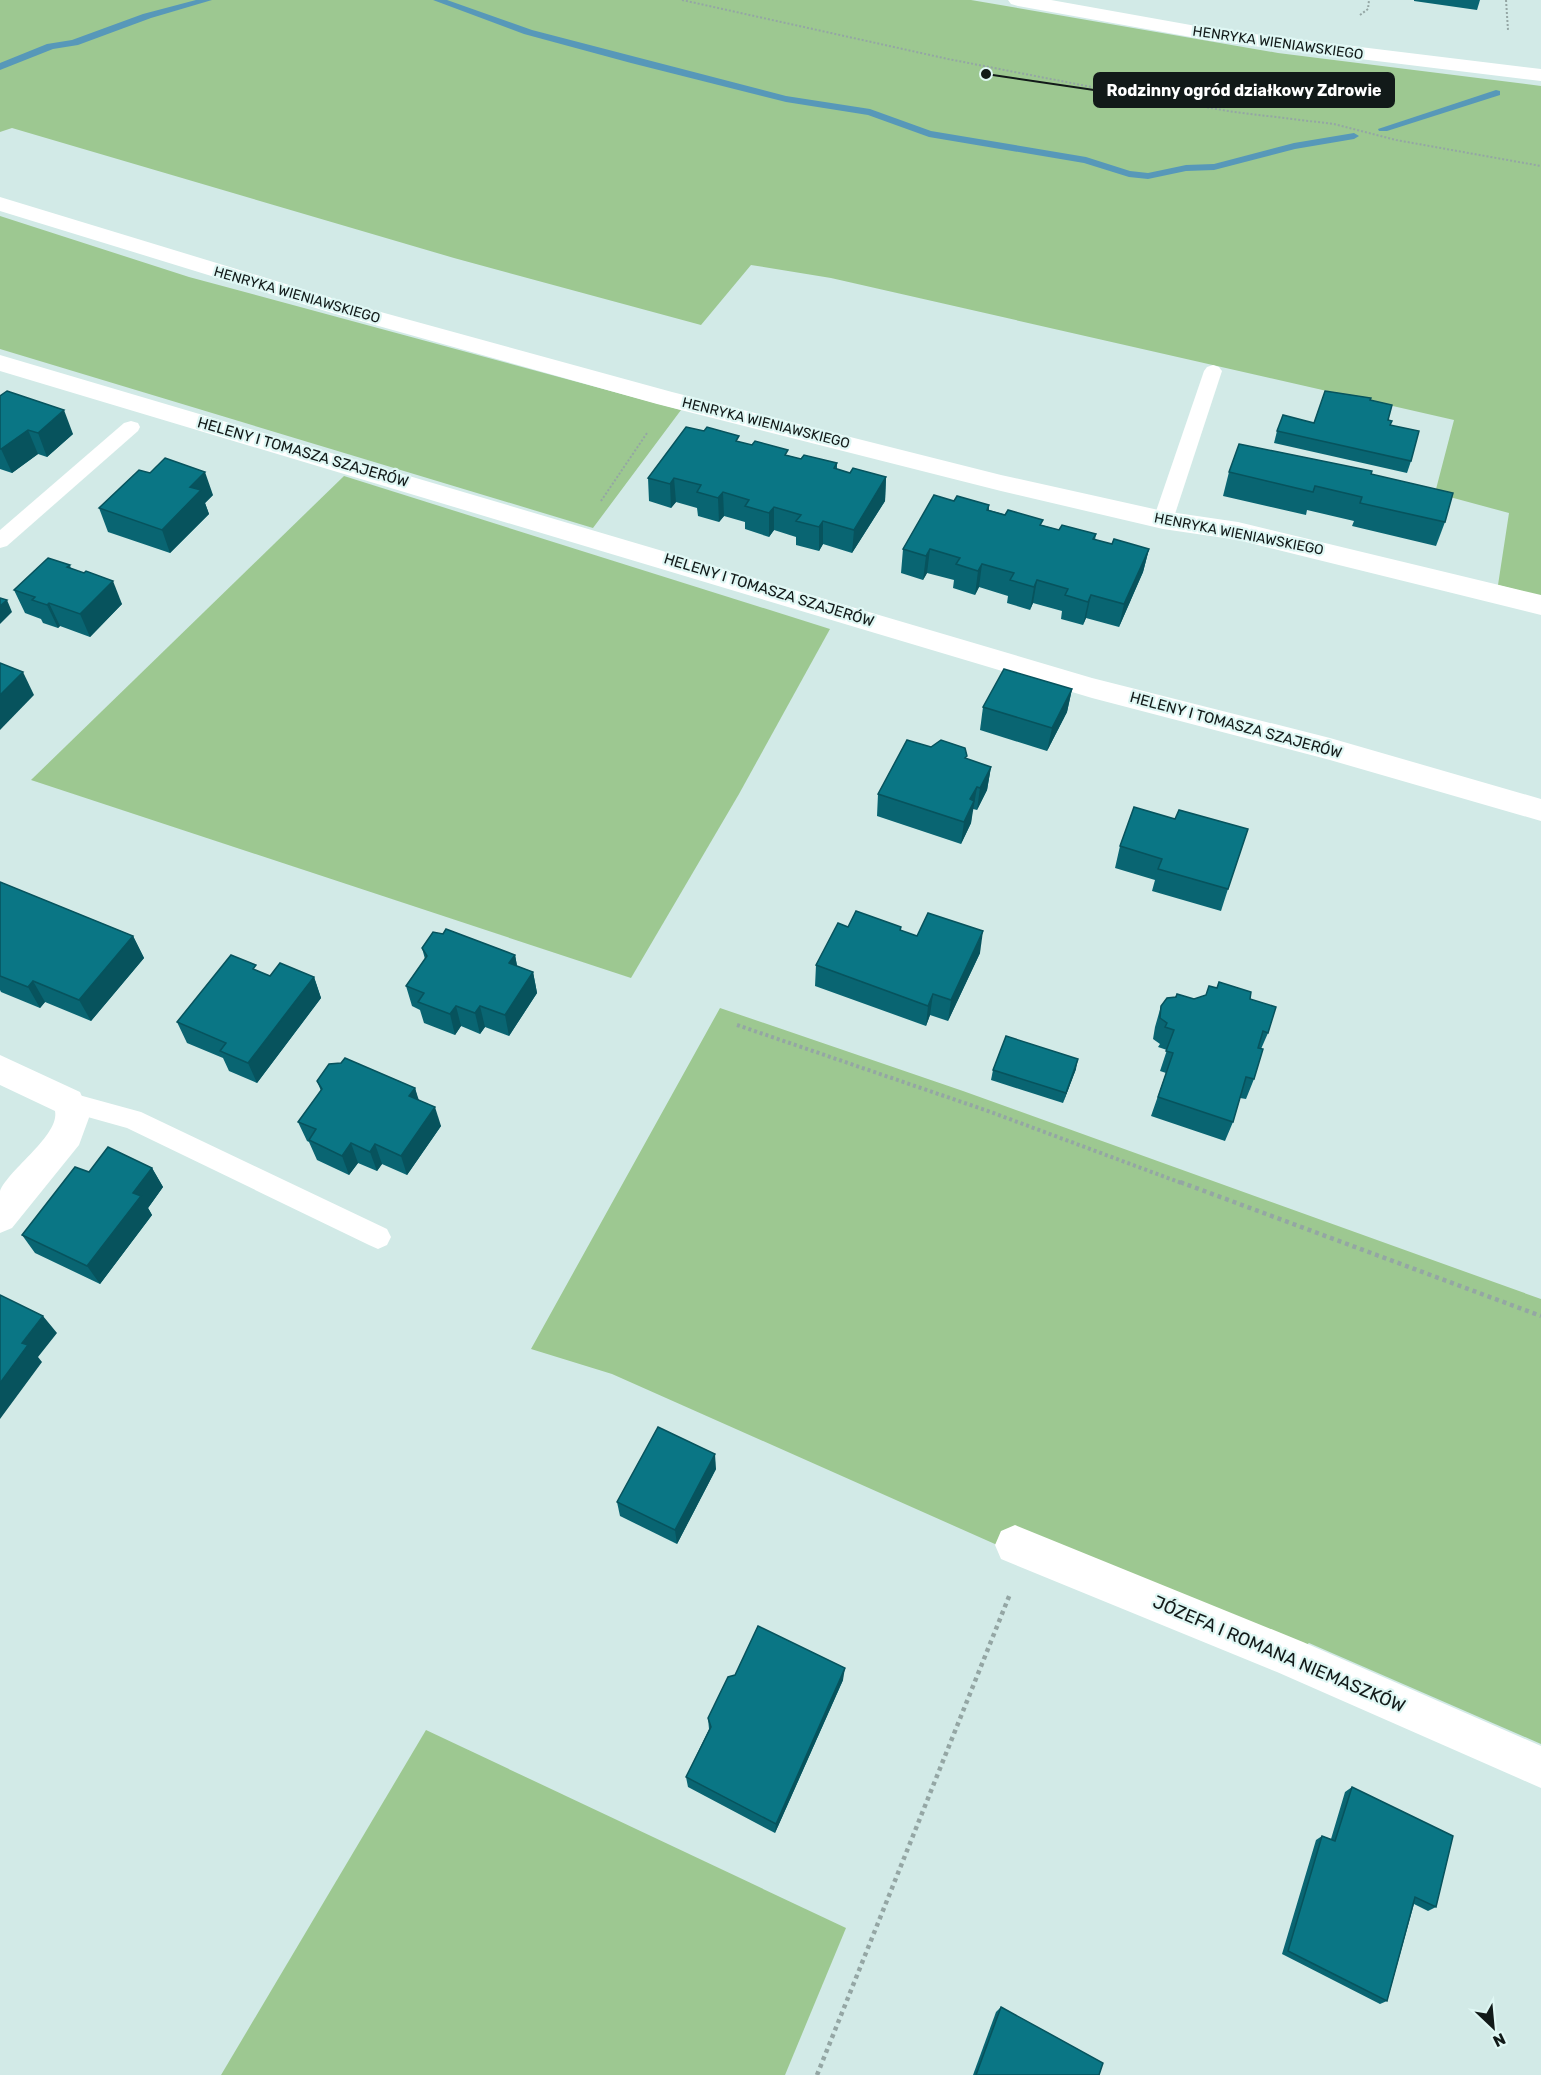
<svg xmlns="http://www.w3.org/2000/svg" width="1541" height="2075" font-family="Rubik,sans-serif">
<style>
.green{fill:#9dc891}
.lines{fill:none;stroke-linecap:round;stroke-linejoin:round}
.stream{fill:#5798b9;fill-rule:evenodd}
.path-far2{stroke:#94a6a4;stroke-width:2;stroke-dasharray:2 2;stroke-linecap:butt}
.path-far1{stroke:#94a6a4;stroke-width:4;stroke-dasharray:3 3;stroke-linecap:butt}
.path{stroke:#94a6a4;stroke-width:4.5;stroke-dasharray:4 4;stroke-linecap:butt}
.service{fill:#fff;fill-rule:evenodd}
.minor{fill:#fff;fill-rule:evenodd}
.wall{fill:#096572}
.shaded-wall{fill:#07535d}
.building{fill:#0a7685;stroke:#07535d;stroke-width:1.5}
.labels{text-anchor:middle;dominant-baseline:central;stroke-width:4.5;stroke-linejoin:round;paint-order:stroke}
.far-street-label{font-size:14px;fill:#121a19;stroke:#dff7f4}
.street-label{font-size:15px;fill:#121a19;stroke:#dff7f4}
.near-street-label{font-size:18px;fill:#121a19;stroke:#dff7f4}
.leader{fill:none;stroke:#121a19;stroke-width:2}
.callout-dot{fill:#121a19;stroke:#dff7f4;stroke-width:2}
.callout{fill:#121a19;stroke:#121a19;stroke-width:2}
.callout-label{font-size:16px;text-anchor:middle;font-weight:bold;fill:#fff}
</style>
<rect width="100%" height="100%" fill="#d2eae7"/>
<g class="green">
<path d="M0 0H971L1278 53 1541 86V596L1498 585 1509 513 1435 493 1454 420 831 278 751 265 701 325 454 258 12 128 0 132Z"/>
<path d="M0 216 189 277 681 410 593 528 0 349Z"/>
<path d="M344 476 830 629 739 794 631 978 31 780Z"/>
<path d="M720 1008 963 1091 1541 1299V1744L1309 1643 1272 1667 612 1374 531 1349Z"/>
<path d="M426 1730 846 1928 785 2075H221Z"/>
</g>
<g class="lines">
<g class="stream">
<path d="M196 0H212L151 18 78 45 53 49 0 70V63L47 44 72 40 143 14Z"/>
<path d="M433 0H447L532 30 786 96 870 109 931 131 1086 157 1130 171 1148 173 1186 165 1214 164 1294 143 1354 133 1359 136 1354 139 1295 149 1214 170 1186 171 1148 179 1129 177 1084 163 929 137 868 115 786 102 631 63 524 34Z"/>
<path d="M1496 90 1500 91V95L1387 131H1379L1378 129Z"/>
</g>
<g class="path-far2">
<path d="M682 0 948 59 1102 89 1234 112 1334 124 1396 140 1541 166"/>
<path d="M1506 0 1508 30"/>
<path d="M1360 15 1368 9 1369 0"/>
<path d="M601 501 647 433"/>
</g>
<path class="path-far1" d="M737 1025 988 1111 1184 1184"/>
<g class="path">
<path d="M1180 1182 1541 1316"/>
<path d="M817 2075 1010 1594"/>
</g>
<g class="service">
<path d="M1213 365 1219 367 1222 371 1173 520 1170 525 1163 526 1156 525 1153 520 1204 371 1207 367Z"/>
<path d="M131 421 138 423 140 427 138 431 7 546 0 548V530L124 423Z"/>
<path d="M68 1092 141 1112 387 1229 391 1237 387 1245 378 1249 369 1245 127 1128 59 1109 56 1102 59 1095Z"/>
</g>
<g class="minor">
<path d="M1008 0H1051L1213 29 1541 69V81L1213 41 1018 6 1011 4Z"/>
<path d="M0 197 348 303 672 392 1001 475 1163 511 1238 522 1541 595V615L1238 540 1163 529 1001 491 657 404 332 313 0 211Z"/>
<path d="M0 355 1092 678 1330 738 1541 799V821L1330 760 1092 698 0 371Z"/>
<path d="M0 1055 80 1092 90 1115 79 1145 12 1228 0 1233C0 1223 0 1199 0 1191 9 1169 60 1135 55 1111L0 1085Z"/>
<path d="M1015 1525 1303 1642 1541 1746V1788L1277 1672 1001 1559 995 1545 1001 1531Z"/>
</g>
</g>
<g class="wall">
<path d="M1414 0H1480L1477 10 1414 1Z"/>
<path d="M0 396 73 434 47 457 38 454 12 473 0 469Z"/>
<path d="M1370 400 1388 420 1411 461 1407 473 1274 443 1277 431 1314 423Z"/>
<path d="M740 442 801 459 837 463V469L850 473 886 477 885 501 852 553 823 544 819 551 796 545V537L774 530 769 537 745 529V522L724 516 719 522 698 516 697 508 676 502 671 508 649 501 648 478Z"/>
<path d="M1229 472 1371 474 1445 522 1436 546 1352 526 1354 521 1307 510 1306 515 1223 496Z"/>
<path d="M213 495 205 503 209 514 170 553 108 532 99 508Z"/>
<path d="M989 505V510L1042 525 1059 530 1096 534 1095 540 1112 544 1149 549 1143 572 1119 627 1086 618 1083 625 1061 619 1062 611 1033 603 1030 610 1007 603 1008 596 979 587 975 595 953 588 954 580 927 573 923 580 901 573 903 549Z"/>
<path d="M70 565 71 569 122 604 90 637 60 626 58 628 43 623 41 619 25 613 14 590Z"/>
<path d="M1072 689 1067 712 1047 751 980 730 983 707Z"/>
<path d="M967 759 991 767 987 790 977 810 973 809 972 812 971 823 961 844 877 816 878 794Z"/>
<path d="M1134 807 1228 889 1221 911 1152 891 1155 880 1115 868 1120 846Z"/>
<path d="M0 882 133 936 144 958 91 1021 45 1002 40 1008 1 992 0 990Z"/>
<path d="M848 927 901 931 917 936 980 953 948 1021 930 1015 926 1026 815 986 816 965Z"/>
<path d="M422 948 515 955 517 966 533 972 537 993 509 1036 485 1027 480 1034 461 1026 455 1035 424 1023 420 1010 412 1006 406 986 425 959Z"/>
<path d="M258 971 270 976 314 977 321 998 257 1083 229 1071 223 1058 187 1043 177 1022Z"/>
<path d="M1177 994 1194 999H1250L1268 1033 1261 1049 1254 1079 1246 1099 1240 1098 1233 1122 1225 1141 1151 1116 1166 1073 1160 1071 1167 1050 1158 1047 1160 1044 1153 1039 1155 1027 1161 1006 1175 997Z"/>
<path d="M1076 1069 1063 1103 991 1080 993 1070Z"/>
<path d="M317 1081 415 1088 418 1100 441 1126 407 1175 382 1164 377 1171 358 1163 349 1175 317 1160 309 1142 307 1141 298 1122 321 1091Z"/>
<path d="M152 1168 163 1187 148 1208 152 1215 100 1284 35 1253 22 1235 89 1172Z"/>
<path d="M716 1469 677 1544 620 1516 617 1502Z"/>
<path d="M843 1680 775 1833 688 1787 686 1777 709 1729 708 1718Z"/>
<path d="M1352 1787 1436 1907 1428 1911 1414 1904 1387 2001 1380 2004 1282 1954 1316 1840 1322 1836 1331 1839 1345 1792Z"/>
<path d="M1001 2007 1099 2075H973L996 2012Z"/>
</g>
<g class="shaded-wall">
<path d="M64 410 73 434 47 457 38 433Z"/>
<path d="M28 430 38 454 12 473 1 449Z"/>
<path d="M205 472 213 495 205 503 209 514 170 553 162 530 190 487Z"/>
<path d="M886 477 885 501 852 553 854 530Z"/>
<path d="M674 478 676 502 671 508 670 484Z"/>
<path d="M723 492 724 516 719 522 718 498Z"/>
<path d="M774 507V530L769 537V513Z"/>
<path d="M823 521V544L819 551V527Z"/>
<path d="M930 549 927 573 923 580 926 556Z"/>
<path d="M1149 549 1143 572 1119 627 1124 604Z"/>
<path d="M982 564 979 587 975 595 978 571Z"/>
<path d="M1037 580 1033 603 1030 610 1034 587Z"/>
<path d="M113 581 122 604 90 637 80 614Z"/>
<path d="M1091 595 1086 618 1083 625 1088 602Z"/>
<path d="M7 600 12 612 0 624V606Z"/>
<path d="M49 603 60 626 58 628 47 605Z"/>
<path d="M23 672 34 695 0 730V695Z"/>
<path d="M1072 689 1067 712 1047 751 1052 728Z"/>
<path d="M991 767 987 790 977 810 980 788Z"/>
<path d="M977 787 971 823 961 844 964 822 970 799Z"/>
<path d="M983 931 980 953 948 1021 951 1000Z"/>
<path d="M133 936 144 958 91 1021 79 1000Z"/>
<path d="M515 955 519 976 509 963Z"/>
<path d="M533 972 537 993 509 1036 505 1015Z"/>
<path d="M314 977 321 998 257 1083 248 1063Z"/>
<path d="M33 981 45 1002 40 1008 28 987Z"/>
<path d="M933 994 930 1015 926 1026 928 1006Z"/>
<path d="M456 1006 461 1026 455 1035 450 1014Z"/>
<path d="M480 1006 485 1027 480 1034 475 1013Z"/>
<path d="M1078 1059 1076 1069 1063 1103 1066 1093Z"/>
<path d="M415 1088 421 1107 409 1096Z"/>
<path d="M435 1107 441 1126 407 1175 401 1156Z"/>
<path d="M351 1143 358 1163 349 1175 342 1156Z"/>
<path d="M375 1144 382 1164 377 1171 370 1152Z"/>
<path d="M152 1168 163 1187 148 1208 152 1215 100 1284 87 1266 133 1193Z"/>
<path d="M43 1316 57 1333 38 1357 42 1362 0 1419V1383L22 1343Z"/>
<path d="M715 1454 716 1469 677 1544 675 1530Z"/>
<path d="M845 1668 843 1680 775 1833 776 1824Z"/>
</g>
<g class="building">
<path d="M7 391 64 410 38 433 28 430 1 449H0V396Z"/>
<path d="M1325 391 1371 398 1370 400 1392 405 1388 420 1392 421 1390 425 1419 431 1411 461 1277 431 1283 415 1314 423Z"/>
<path d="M686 427 704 431 707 427 739 436 736 441 752 445 755 441 788 450 785 455 801 459 804 455 837 463 834 468 850 473 853 468 886 477 854 530 823 521 819 527 796 521 801 515 774 507 769 513 745 506 749 500 723 492 718 498 697 492 701 485 674 478 670 484 648 478Z"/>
<path d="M1239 444 1372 471 1371 474 1453 493 1445 522 1360 503 1362 497 1315 486 1313 492 1229 472Z"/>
<path d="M165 458 205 472 190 487 201 490 162 530 99 508 139 470 150 473Z"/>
<path d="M934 495 954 501 957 496 989 505 987 510 1005 515 1008 510 1043 520 1040 525 1059 530 1062 525 1096 534 1093 539 1112 544 1114 539 1149 549 1124 604 1091 595 1088 602 1065 595 1068 589 1037 580 1034 587 1010 580 1014 573 982 564 978 571 956 564 960 558 930 549 926 556 903 549Z"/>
<path d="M48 558 70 565 67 567 84 573 86 571 113 581 80 614 49 603 47 605 32 600 35 597 14 590Z"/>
<path d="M0 598 7 600 0 606Z"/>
<path d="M0 663 23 672 0 695Z"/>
<path d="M1004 669 1072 689 1052 728 983 707Z"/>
<path d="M907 740 931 747 941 740 965 748 967 756 965 758 991 767 980 788 977 787 970 799 974 801 964 822 878 794Z"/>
<path d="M1134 807 1175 819 1179 810 1248 829 1228 889 1158 869 1162 859 1120 846Z"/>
<path d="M0 882 133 936 79 1000 33 981 28 987 0 976Z"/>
<path d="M856 911 901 927 900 930 917 936 928 913 983 931 951 1000 933 994 928 1006 816 965 838 923 848 927Z"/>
<path d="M446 929 515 955 509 963 533 972 505 1015 480 1006 475 1013 456 1006 450 1014 418 1002 424 993 406 986 427 956 422 948 433 932 443 934Z"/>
<path d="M231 955 256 965 253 969 270 976 280 963 314 977 248 1063 220 1051 226 1043 177 1022Z"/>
<path d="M1219 982 1251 992 1250 999 1276 1007 1268 1033 1263 1031 1258 1048 1263 1049 1254 1079 1246 1077 1233 1122 1158 1097 1173 1053 1166 1051 1174 1030 1165 1027 1167 1023 1160 1018 1161 1006 1167 998 1176 997 1177 994 1194 999 1206 995 1209 986 1217 988Z"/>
<path d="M1006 1036 1078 1059 1066 1093 993 1070Z"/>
<path d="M345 1058 415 1088 409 1096 435 1107 401 1156 375 1144 370 1152 351 1143 342 1156 309 1140 316 1129 298 1122 322 1089 317 1081 329 1064 341 1063Z"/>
<path d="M108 1147 152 1168 133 1193 141 1196 87 1266 22 1235 75 1167 89 1172Z"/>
<path d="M0 1295 43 1316 22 1343 28 1345 0 1383Z"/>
<path d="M658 1427 715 1454 675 1530 617 1502Z"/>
<path d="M758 1626 845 1668 776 1824 686 1777 711 1727 708 1718 728 1677 735 1675Z"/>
<path d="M1352 1787 1453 1836 1436 1907 1415 1897 1387 2001 1288 1951 1322 1836 1335 1841Z"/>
<path d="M1001 2007 1103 2063 1099 2075H976Z"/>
</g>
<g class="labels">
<g class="far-street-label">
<text transform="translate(1278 43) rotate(8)">HENRYKA WIENIAWSKIEGO</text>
<text transform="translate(297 295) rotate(16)">HENRYKA WIENIAWSKIEGO</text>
<text transform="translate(766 423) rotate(14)">HENRYKA WIENIAWSKIEGO</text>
<text transform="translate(1239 534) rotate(11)">HENRYKA WIENIAWSKIEGO</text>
</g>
<g class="street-label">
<text transform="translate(303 452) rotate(16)">HELENY I TOMASZA SZAJERÓW</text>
<text transform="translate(769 590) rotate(17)">HELENY I TOMASZA SZAJERÓW</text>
<text transform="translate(1236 725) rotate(15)">HELENY I TOMASZA SZAJERÓW</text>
</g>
<g class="near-street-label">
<text transform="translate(1279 1654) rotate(23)">JÓZEFA I ROMANA NIEMASZKÓW</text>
</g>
</g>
<path class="leader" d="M986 74L1094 90"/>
<circle class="callout-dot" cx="986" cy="74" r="6"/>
<rect class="callout" x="1094" y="73" width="300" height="34" rx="6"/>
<g class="callout-label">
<text x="1244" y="96">Rodzinny ogród działkowy Zdrowie</text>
</g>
<g transform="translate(1493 2027) rotate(154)" stroke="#dff7f4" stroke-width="4.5" paint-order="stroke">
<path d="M0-4.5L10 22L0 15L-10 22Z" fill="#121a19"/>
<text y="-9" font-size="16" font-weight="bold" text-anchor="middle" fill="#121a19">N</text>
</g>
</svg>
